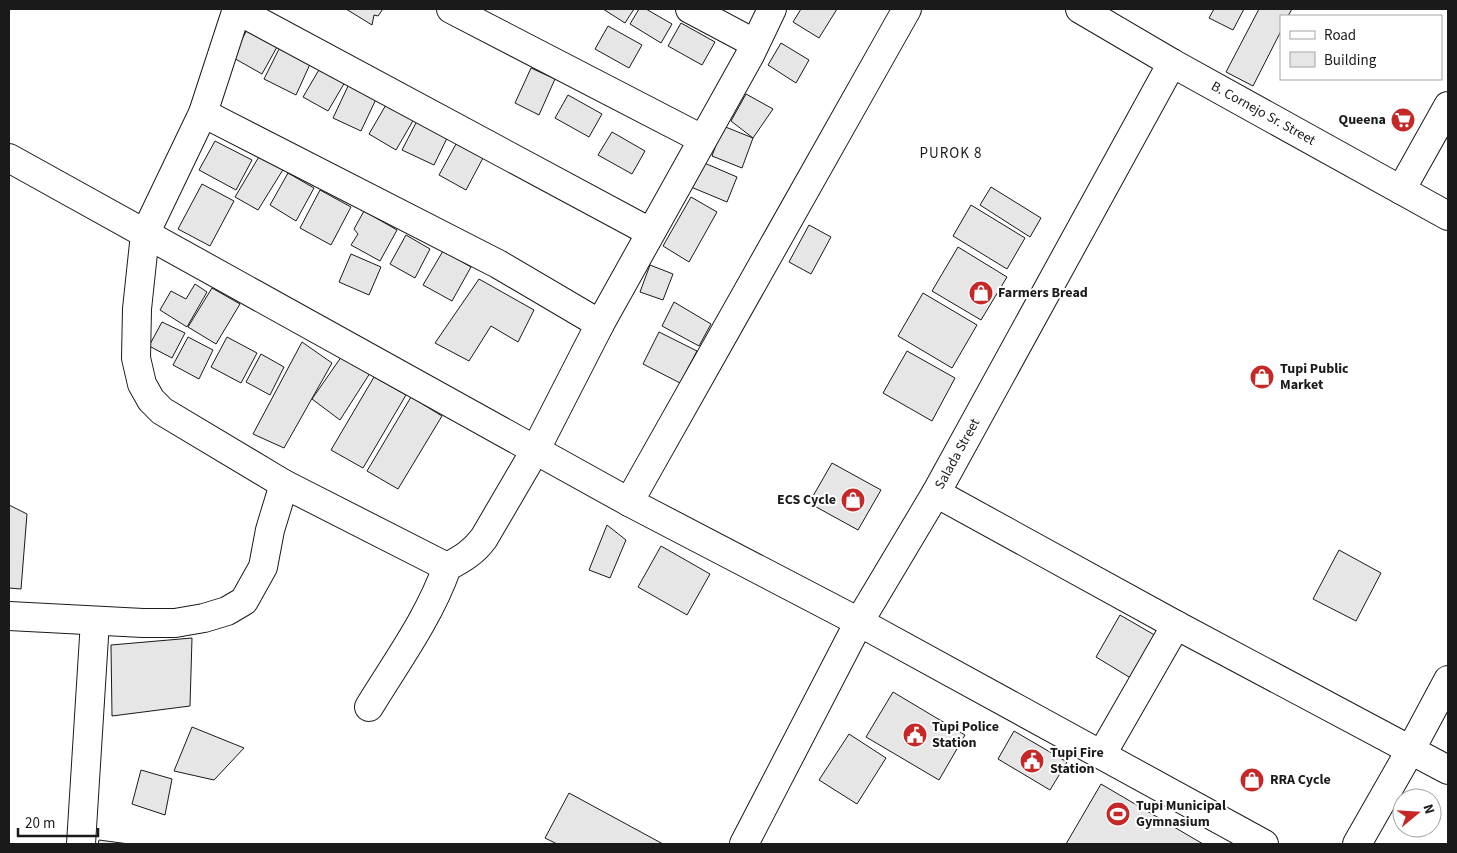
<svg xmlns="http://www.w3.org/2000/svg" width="1457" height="853" font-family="'Source Sans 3',sans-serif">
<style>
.building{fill:#e6e6e6;stroke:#1a1a1a}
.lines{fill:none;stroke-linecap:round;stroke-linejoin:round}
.minor-casing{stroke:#1a1a1a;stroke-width:30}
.minor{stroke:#fff;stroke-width:28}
.labels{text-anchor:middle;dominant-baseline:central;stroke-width:4;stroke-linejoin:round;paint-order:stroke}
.street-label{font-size:14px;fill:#1a1a1a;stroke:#fff}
.poi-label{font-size:14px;font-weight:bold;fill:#1a1a1a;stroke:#fff;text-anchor:start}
.neighbourhood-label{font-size:15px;letter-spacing:1px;fill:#1a1a1a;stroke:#fff}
</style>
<rect width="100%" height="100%" fill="#fff"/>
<g class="building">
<path d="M346 9H383L378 16 374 15 372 25Z"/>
<path d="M603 9H634L625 23Z"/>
<path d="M639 9H646L672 24 661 43 630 24Z"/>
<path d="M801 9H837L819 38 793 22Z"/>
<path d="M1214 9H1244L1233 30 1209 18Z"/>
<path d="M1259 9H1292L1288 16H1281V31L1253 86 1226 72Z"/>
<path d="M681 23 715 42 702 65 668 46Z"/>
<path d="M608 26 642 45 629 68 595 49Z"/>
<path d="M247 30 277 47 262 74 232 57Z"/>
<path d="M781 43 809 60 796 83 768 65Z"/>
<path d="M280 47 311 62 296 95 264 79Z"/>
<path d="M320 68 345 82 328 111 303 97Z"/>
<path d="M531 68 555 79 539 115 515 103Z"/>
<path d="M349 84 377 97 361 131 333 118Z"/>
<path d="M746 94 773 109 753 138 731 121Z"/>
<path d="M568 95 602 114 589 137 555 118Z"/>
<path d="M387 103 414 119 396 150 369 134Z"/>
<path d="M418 119 449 134 434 165 402 150Z"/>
<path d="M723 126 753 138 742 168 712 156Z"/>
<path d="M612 132 645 151 632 174 598 155Z"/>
<path d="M215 141 252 160 236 190 199 170Z"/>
<path d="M456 144 483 158 466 190 439 175Z"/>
<path d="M260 155 284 168 258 210 235 197Z"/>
<path d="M702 162 737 177 727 202 691 187Z"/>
<path d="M288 173 314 188 296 221 270 205Z"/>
<path d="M202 184 234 201 210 246 178 229Z"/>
<path d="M991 187 1041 218 1030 237 980 205Z"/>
<path d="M320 190 351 207 331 245 300 228Z"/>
<path d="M691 197 717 212 689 262 663 246Z"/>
<path d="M971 205 1025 238 1007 269 953 236Z"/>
<path d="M364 211 397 230 380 261 351 245 358 234 354 229Z"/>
<path d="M809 225 831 237 811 274 789 262Z"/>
<path d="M406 235 430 249 415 278 390 264Z"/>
<path d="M958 247 1007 277 981 320 932 291Z"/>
<path d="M443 251 471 267 452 301 423 285Z"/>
<path d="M351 254 381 267 369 295 339 282Z"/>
<path d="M650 265 673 274 663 300 640 292Z"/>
<path d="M479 279 534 310 518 342 491 326 469 361 435 343Z"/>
<path d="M195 284 207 292 187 327 160 310 171 291 186 299Z"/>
<path d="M212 288 240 304 216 344 188 327Z"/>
<path d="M923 293 977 325 952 368 898 336Z"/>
<path d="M674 302 711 324 699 346 662 326Z"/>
<path d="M162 322 185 333 172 358 149 346Z"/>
<path d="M659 332 697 351 680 383 643 364Z"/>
<path d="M188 337 213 350 199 379 173 365Z"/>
<path d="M227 337 257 353 241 383 211 367Z"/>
<path d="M302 342 332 363 284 448 253 434Z"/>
<path d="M907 351 955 378 932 421 883 393Z"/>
<path d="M344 353 372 370 340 420 312 399Z"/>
<path d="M261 354 284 367 270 395 246 382Z"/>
<path d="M374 377 406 395 363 468 331 450Z"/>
<path d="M411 397 442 416 398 489 367 471Z"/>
<path d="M832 463 881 490 858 530 809 503Z"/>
<path d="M9 505 27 514 21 589 9 588Z"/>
<path d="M607 525 626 540 610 578 589 570Z"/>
<path d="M661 546 710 574 687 615 638 587Z"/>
<path d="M1339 550 1381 573 1356 621 1313 599Z"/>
<path d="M1120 615 1158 637 1134 680 1096 657Z"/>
<path d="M192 638 190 706 112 716 111 645Z"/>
<path d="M893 692 965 735 939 780 866 737Z"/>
<path d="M192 727 244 748 214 780 174 771Z"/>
<path d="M1014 731 1067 762 1050 790 998 759Z"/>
<path d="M849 734 886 758 857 804 819 780Z"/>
<path d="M141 770 172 779 165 815 132 804Z"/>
<path d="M1101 784 1203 844H1066Z"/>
<path d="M569 793 663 844H557L545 838Z"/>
<path d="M99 840 129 844H98Z"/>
</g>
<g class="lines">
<defs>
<g id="minor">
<path d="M237 9 203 113 145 234 137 309 136 358 142 384 151 400 162 411 284 484"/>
<path d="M451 9 702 139"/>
<path d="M690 9 754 43"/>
<path id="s1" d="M1080 9 1172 63 1448 216"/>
<path d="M237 10 650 232"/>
<path d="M203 113 498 264 600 324 750 55 772 9"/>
<path d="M9 158 629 502 859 622 1264 844"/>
<path d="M1401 190 1448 106"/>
<path d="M936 493 1176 625 1448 770"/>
<path d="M629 502 907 9"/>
<path d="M9 616 143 623H175L204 618 227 611 244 601 263 567 270 530 284 484 447 567"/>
<path d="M369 707C397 661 429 618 447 567 462 559 474 552 484 538L536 449 600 324"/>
<path d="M1102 754 1176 625"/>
<path d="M81 844 95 621"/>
<path id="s2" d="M744 844 859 622 936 493 1172 63"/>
<path d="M1357 844 1410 751 1448 680"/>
</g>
</defs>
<use href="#minor" class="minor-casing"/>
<use href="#minor" class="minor"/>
</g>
<defs>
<symbol id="supermarket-disc" viewBox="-11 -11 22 22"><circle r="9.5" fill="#c62828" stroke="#fff"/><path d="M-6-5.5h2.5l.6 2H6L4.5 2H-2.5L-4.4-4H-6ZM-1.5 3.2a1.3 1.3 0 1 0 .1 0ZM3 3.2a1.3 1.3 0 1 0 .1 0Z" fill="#fff"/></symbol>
<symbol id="shop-disc" viewBox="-11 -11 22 22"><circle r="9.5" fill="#c62828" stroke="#fff"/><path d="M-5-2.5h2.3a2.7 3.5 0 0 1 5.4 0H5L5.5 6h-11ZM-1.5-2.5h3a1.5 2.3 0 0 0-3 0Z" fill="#fff"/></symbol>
<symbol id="civic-disc" viewBox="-11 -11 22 22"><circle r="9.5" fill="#c62828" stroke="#fff"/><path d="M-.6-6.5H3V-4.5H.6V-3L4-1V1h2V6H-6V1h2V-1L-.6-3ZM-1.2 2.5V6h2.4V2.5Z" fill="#fff"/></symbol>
<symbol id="stadium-disc" viewBox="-11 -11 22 22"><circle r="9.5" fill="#c62828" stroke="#fff"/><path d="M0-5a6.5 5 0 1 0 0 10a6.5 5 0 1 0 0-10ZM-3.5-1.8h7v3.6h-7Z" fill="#fff"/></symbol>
</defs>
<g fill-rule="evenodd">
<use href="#supermarket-disc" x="1389" y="106" width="28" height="28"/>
<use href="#shop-disc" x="967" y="279" width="28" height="28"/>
<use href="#shop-disc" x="1248" y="363" width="28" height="28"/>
<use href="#shop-disc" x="839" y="486" width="28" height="28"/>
<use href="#civic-disc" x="901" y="721" width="28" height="28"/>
<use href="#civic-disc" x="1018" y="747" width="28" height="28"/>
<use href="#shop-disc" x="1238" y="766" width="28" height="28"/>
<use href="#stadium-disc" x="1104" y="800" width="28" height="28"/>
</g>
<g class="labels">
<g class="street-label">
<text stroke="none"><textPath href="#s1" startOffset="211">B. Cornejo Sr. Street</textPath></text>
<text stroke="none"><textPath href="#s2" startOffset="445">Salada Street</textPath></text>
</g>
<g class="poi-label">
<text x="1386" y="120" text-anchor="end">Queena</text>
<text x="998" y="293">Farmers Bread</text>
<text x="1280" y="369">Tupi Public<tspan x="1280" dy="16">Market</tspan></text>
<text x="836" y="500" text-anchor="end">ECS Cycle</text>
<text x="932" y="727">Tupi Police<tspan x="932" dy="16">Station</tspan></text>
<text x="1050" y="753">Tupi Fire<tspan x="1050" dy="16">Station</tspan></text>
<text x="1270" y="780">RRA Cycle</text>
<text x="1136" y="806">Tupi Municipal<tspan x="1136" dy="16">Gymnasium</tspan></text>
</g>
<g class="neighbourhood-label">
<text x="951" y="153">PUROK 8</text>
</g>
</g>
<rect width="1457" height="853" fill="none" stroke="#1a1a1a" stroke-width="20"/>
<rect x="1280" y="15" width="162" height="65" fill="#ffffff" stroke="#a3a3a3"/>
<rect x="1290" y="31" width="25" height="8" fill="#ffffff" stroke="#a3a3a3"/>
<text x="1324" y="40" font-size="15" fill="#1a1a1a">Road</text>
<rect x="1290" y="52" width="25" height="15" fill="#e6e6e6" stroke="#a3a3a3"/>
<text x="1324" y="65" font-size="15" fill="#1a1a1a">Building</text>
<g transform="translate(1417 813) rotate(72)"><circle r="24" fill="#ffffff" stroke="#a3a3a3"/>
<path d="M0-4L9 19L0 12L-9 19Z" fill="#c62828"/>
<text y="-8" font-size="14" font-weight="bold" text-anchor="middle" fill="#1a1a1a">N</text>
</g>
<path d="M18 828v8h80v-8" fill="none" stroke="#1a1a1a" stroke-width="2.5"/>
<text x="25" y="828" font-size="15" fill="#1a1a1a" stroke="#ffffff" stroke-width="4" paint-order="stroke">20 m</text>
</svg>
